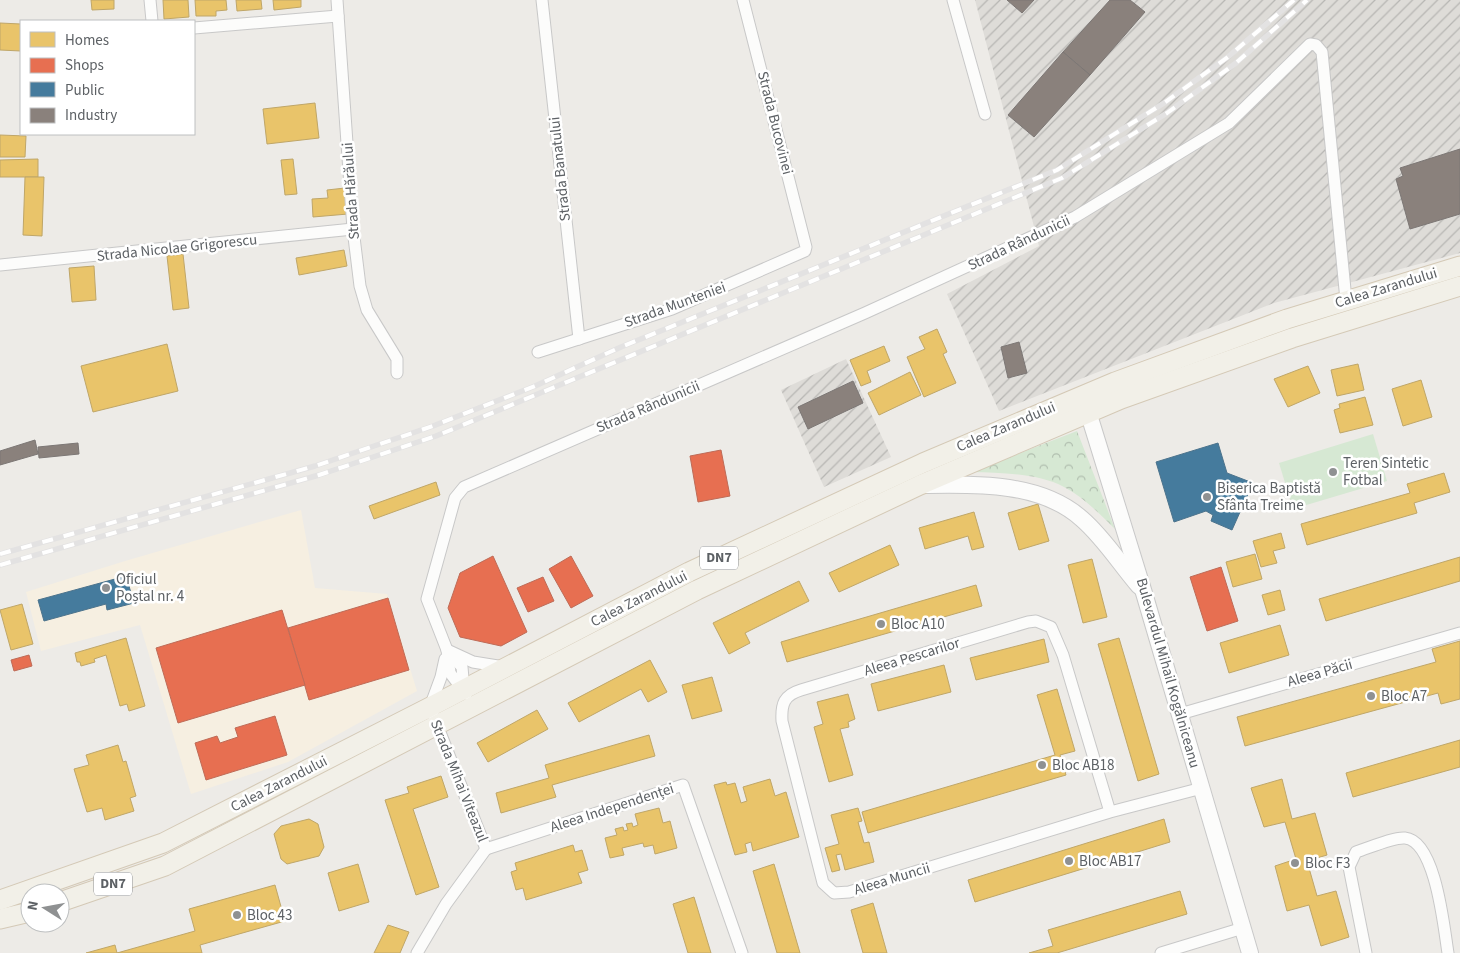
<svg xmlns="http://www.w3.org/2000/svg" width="1460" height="953" font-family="'Source Sans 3',sans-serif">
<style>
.commercial{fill:#f6efe1}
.industrial{fill:url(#industrial-furrows)}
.park{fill:url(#park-crowns)}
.pitch{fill:#d6e8d3}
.homes{fill:#e9c46a;stroke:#bfa668}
.shops{fill:#e76f51;stroke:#be6b57}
.public{fill:#457b9d;stroke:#4c738c}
.industry{fill:#8a817c;stroke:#7c7775}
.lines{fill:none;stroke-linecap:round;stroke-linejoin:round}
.street-casing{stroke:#c8c8c8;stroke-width:13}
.secondary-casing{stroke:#c9c9c9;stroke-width:18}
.primary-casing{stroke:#d4c9b6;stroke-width:21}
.street{stroke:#fcfcfb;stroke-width:11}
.secondary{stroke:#fcfcfb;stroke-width:16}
.primary{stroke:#f2f0e8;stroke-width:19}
.rail-casing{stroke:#e3e2e2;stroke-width:5.5}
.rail{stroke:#fff;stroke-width:4;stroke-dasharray:11;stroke-linecap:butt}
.poi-dot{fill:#8f9192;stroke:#fff;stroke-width:2}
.labels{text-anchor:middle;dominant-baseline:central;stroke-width:5;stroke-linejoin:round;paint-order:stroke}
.shield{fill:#fff;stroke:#8e9093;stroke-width:1}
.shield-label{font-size:14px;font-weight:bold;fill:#5d6165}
.street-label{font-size:15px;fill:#5d6165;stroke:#fff}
.poi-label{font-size:15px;fill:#5d6165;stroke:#fff;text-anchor:start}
</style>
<defs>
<pattern id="industrial-furrows" width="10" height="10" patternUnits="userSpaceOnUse" patternTransform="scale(1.25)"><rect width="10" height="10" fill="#dedcd8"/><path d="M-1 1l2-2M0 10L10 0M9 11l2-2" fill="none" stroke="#b7b6b3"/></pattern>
<pattern id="park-crowns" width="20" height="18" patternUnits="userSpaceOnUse" patternTransform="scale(1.25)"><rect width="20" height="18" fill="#d6e8d3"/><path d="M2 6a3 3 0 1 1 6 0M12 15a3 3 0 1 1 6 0" fill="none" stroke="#b1bfaf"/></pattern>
</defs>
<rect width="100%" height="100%" fill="#edebe7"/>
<path class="commercial" d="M301 510 315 588 387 594 417 691 288 762 191 794 140 625 41 651 26 592 125 561Z"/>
<g class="industrial">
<path d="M975 0H1460V253L1274 303 999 411 947 294 1039 246Z"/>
<path d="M846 359 891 457 824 487 781 390Z"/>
</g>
<path class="park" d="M1077 431 1115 529C1100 514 1083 497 1064 487 1038 473 1001 473 972 472Z"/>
<path class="pitch" d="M1373 434 1387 481 1293 509 1279 463Z"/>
<g class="homes">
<path d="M91 0H114V9L92 10Z"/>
<path d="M163 0H188L189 17 164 19Z"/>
<path d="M195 0H226L227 10 216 11V16H196Z"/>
<path d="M236 0H261L262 9 237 11Z"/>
<path d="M273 0H301V7L274 10Z"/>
<path d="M0 23 21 24V51L0 50Z"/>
<path d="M315 103 319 138 267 144 263 109Z"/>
<path d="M0 135 26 136 25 157H0Z"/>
<path d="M38 159V177H0V160Z"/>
<path d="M293 159 297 194 285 195 281 160Z"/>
<path d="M25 177H44L42 236 23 235Z"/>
<path d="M345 188 348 214 313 217 312 199 328 198 327 190Z"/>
<path d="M344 250 347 266 299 275 296 258Z"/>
<path d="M183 254 189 308 173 310 167 256Z"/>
<path d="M94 266 96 300 72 302 69 268Z"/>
<path d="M937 329 947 352 943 354 956 383 924 397 907 357 925 349 919 337Z"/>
<path d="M167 344 178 391 93 412 81 366Z"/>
<path d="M884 346 890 361 867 371 871 382 861 386 850 360Z"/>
<path d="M1358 364 1364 390 1337 396 1331 370Z"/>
<path d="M1308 366 1320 393 1288 407 1274 379Z"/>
<path d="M910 372 921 395 879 415 868 393Z"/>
<path d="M1421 380 1432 417 1403 426 1392 389Z"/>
<path d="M1365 397 1373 425 1340 433 1334 410 1340 408 1339 404Z"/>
<path d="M1444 473 1450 492 1414 503 1417 513 1307 545 1301 524 1410 493 1407 484Z"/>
<path d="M436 482 440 495 374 519 369 506Z"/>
<path d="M1038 504 1049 541 1019 550 1008 513Z"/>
<path d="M974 512 984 547 972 550 968 536 925 549 919 528Z"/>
<path d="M1281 533 1285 548 1273 551 1277 563 1261 567 1253 541Z"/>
<path d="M890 545 899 565 839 592 829 573Z"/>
<path d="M1255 554 1262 579 1233 587 1226 562Z"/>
<path d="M1460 557V581L1326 621 1319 599Z"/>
<path d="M1092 559 1107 617 1083 623 1068 565Z"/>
<path d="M799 581 809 601 745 633 750 643 729 654 713 623Z"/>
<path d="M976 585 982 606 787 662 781 642Z"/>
<path d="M1280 590 1285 610 1268 615 1262 595Z"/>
<path d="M22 604 33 644 11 650 0 610Z"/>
<path d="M1280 625 1289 655 1229 673 1220 643Z"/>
<path d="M126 638 145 706 129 711 127 704 120 706 106 655 94 659 95 662 81 666 80 662H77L75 653Z"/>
<path d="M1119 638 1159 774 1138 781 1098 644Z"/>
<path d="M1044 639 1049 662 976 680 970 658Z"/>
<path d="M1460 641V699L1441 704 1438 693 1245 746 1237 717 1436 662 1432 649Z"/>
<path d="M650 660 667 692 648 702 641 689 579 722 568 703Z"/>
<path d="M944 665 951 692 878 711 871 684Z"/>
<path d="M712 677 722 711 692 719 682 685Z"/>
<path d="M1057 689 1075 751 1060 755 1066 775 868 833 862 812 1055 755 1037 695Z"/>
<path d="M848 694 855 719 848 722 849 727 840 729 853 775 829 782 814 727 823 724 817 702Z"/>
<path d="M537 710 548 729 488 762 477 743Z"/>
<path d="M649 735 655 756 552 785 556 797 501 813 496 793 549 778 545 765Z"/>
<path d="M1460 740V767L1353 797 1346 773Z"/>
<path d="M118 745 123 762 126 761 136 796 130 798 134 811 105 820 102 808 87 812 74 769 89 765 86 755Z"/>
<path d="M441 776 448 797 413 809 439 887 416 895 385 800 409 793 407 787Z"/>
<path d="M770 779 775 796 786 792 799 837 753 851 751 842 745 844 747 852 735 855 714 785 726 782 727 785 735 783 741 803 747 801 743 787Z"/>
<path d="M1282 779 1292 819 1315 813 1327 855 1307 861 1317 896 1336 891 1349 937 1321 946 1309 905 1287 911 1275 866 1296 859 1285 822 1264 827 1251 788Z"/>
<path d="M659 808 663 823 670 821 677 848 655 854 653 845 644 847 643 843 622 848 624 855 610 858 605 838 617 835 615 829 623 827 624 831 628 830 626 824 632 823 633 827 638 825 635 814Z"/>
<path d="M858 808 862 821 858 822 864 843 869 842 874 862 845 870 841 854 836 855 840 870 832 872 825 848 839 844 831 815Z"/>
<path d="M309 819 318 824 324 847 319 856 287 864 281 859 274 834 281 826Z"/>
<path d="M1164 819 1170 842 975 902 968 880Z"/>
<path d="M573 845 575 852 582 850 588 870 578 873 582 883 526 900 523 888 516 890 511 872 517 870 515 863Z"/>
<path d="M358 864 369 902 339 911 328 873Z"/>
<path d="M774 864 800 953H777L753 871Z"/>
<path d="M275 885 285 921 200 945 202 953H117L195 931 189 909Z"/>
<path d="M1180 891 1187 914 1057 953H1029L1053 946 1048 930Z"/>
<path d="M694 897 711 953H688L673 904Z"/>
<path d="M873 903 887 953H863L851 910Z"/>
<path d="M388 925 409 932 400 953H374Z"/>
<path d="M115 945 117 953H86Z"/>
</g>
<g class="shops">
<path d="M721 450 730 496 698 502 690 456Z"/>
<path d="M493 556 527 632 501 646 460 637 448 608 460 573Z"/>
<path d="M571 556 593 596 571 608 549 569Z"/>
<path d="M1221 567 1238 621 1207 631 1190 577Z"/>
<path d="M543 577 554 601 528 612 517 588Z"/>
<path d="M388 598 409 670 309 700 288 628Z"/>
<path d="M282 610 305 685 178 723 156 648Z"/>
<path d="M29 655 32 666 14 671 11 660Z"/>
<path d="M275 716 287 755 206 780 195 743 217 736 220 743 238 737 235 728Z"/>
</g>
<g class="public">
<path d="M1218 443 1227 473 1253 483 1232 530 1211 521 1213 515 1206 511 1174 522 1156 462Z"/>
<path d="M126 576 134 603 107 610 106 604 44 621 38 600Z"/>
</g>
<g class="industry">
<path d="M1007 0H1034L1022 13Z"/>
<path d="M1110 0H1130L1145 12 1090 75 1063 52Z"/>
<path d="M1063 52 1090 75 1034 137 1008 115Z"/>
<path d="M1460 149V214L1410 229 1396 179 1403 176 1400 168Z"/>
<path d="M1019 342 1027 373 1008 378 1001 347Z"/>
<path d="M853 381 863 403 808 429 798 407Z"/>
<path d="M35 440 38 454 0 465V451Z"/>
<path d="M78 443 79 454 39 458 38 447Z"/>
</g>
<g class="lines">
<defs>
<g id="street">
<path d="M150 0 152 21"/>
<path d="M337 0 353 229 360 286 367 310 397 359V373"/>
<path d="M542 0 579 339"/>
<path d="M953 0 985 114"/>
<path d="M194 28 338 16"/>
<path d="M0 265 353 229"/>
<path d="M538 352 672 309 805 251 806 247 743 0"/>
<path d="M447 650 473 662 504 667"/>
<path d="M449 653 462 667 464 690"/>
<path d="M466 694 450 673 447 650 427 599 455 498 464 487 865 313 1075 217 1229 123 1310 44 1316 45 1322 52 1346 300"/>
<path d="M1180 714 1460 633"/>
<path d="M1110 812 1063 655 1051 627 1036 621 1028 622 801 690C784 695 781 704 782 721L823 883 834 893 849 892 1110 812 1202 788"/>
<path d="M486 849 683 785 742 953"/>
<path d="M417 953 446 904 486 849 430 707 441 677 445 659"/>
<path d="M1161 953 1243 928"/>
<path d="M1366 953 1349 867 1356 852C1369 848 1393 837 1405 838 1436 841 1444 929 1448 953"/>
</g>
<g id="secondary">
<path d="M1085 402 1144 593 1250 953"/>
<path d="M925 485C976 484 1041 482 1082 519 1104 538 1120 564 1139 586"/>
</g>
<g id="primary">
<path d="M0 900 163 843 430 707 689 572 923 463 1115 382 1287 319 1460 266"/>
<path d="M60 902 165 866 697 590 920 485 1121 399 1292 338 1460 286"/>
<path d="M0 919 30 912"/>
</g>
</defs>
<use href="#street" class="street-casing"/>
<use href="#secondary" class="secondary-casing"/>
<use href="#primary" class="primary-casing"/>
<use href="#street" class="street"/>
<use href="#secondary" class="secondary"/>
<use href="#primary" class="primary"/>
<defs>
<g id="rail">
<path d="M0 554 315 466 433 426 535 386 621 347 1057 170 1164 103 1228 57 1294 0"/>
<path d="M0 565 319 475 436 436 1062 178 1167 113 1236 63 1307 0"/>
</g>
</defs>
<use href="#rail" class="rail-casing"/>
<use href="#rail" class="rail"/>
</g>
<g class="poi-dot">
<circle cx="1333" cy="472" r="5"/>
<circle cx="1207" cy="497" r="5"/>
<circle cx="106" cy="588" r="5"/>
<circle cx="881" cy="624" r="5"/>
<circle cx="1371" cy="696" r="5"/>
<circle cx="1042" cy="765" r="5"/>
<circle cx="1069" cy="861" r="5"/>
<circle cx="1295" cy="863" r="5"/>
<circle cx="237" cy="915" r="5"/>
</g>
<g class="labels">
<g class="shield">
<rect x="700" y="546.5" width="38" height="23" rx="4"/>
<rect x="94" y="872.5" width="38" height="23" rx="4"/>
</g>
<g class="shield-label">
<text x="719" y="558">DN7</text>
<text x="113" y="884">DN7</text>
</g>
<g class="street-label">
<text transform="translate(775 123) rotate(76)">Strada Bucovinei</text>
<text transform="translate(560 169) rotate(-96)">Strada Banatului</text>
<text transform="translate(351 191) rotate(-94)">Strada Hărăului</text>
<text transform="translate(1019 243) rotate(-25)">Strada Rândunicii</text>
<text transform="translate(177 248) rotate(-6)">Strada Nicolae Grigorescu</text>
<text transform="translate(1386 288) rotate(-17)">Calea Zarandului</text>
<text transform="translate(675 305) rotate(-20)">Strada Munteniei</text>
<text transform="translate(648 407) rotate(-23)">Strada Rândunicii</text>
<text transform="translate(1006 427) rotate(-23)">Calea Zarandului</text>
<text transform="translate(639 599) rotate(-27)">Calea Zarandului</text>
<text transform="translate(912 657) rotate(-17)">Aleea Pescarilor</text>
<text transform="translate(1168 673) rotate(74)">Bulevardul Mihail Kogălniceanu</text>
<text transform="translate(1320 673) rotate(-16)">Aleea Păcii</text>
<text transform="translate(459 781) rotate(68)">Strada Mihai Viteazul</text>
<text transform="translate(279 784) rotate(-27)">Calea Zarandului</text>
<text transform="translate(612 808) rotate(-18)">Aleea Independenței</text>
<text transform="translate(892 879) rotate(-17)">Aleea Muncii</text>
</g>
<g class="poi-label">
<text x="1343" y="463">Teren Sintetic<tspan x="1343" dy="17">Fotbal</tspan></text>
<text x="1217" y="488">Biserica Baptistă<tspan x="1217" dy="17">Sfânta Treime</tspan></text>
<text x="116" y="579">Oficiul<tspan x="116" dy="17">Poștal nr. 4</tspan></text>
<text x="891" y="624">Bloc A10</text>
<text x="1381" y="696">Bloc A7</text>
<text x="1052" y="765">Bloc AB18</text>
<text x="1079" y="861">Bloc AB17</text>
<text x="1305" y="863">Bloc F3</text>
<text x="247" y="915">Bloc 43</text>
</g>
</g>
<rect x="20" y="20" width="175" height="115" fill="#ffffff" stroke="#bec0c1"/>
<rect x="30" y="32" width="25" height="15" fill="#e9c46a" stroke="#bec0c1"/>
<text x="65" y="45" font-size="15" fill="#5d6165">Homes</text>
<rect x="30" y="58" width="25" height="15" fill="#e76f51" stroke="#bec0c1"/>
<text x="65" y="70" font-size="15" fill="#5d6165">Shops</text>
<rect x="30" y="82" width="25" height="15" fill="#457b9d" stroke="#bec0c1"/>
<text x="65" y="95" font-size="15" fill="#5d6165">Public</text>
<rect x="30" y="108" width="25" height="15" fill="#8a817c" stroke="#bec0c1"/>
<text x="65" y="120" font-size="15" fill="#5d6165">Industry</text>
<g transform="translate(45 908) rotate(281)"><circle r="24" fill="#ffffff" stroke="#bec0c1"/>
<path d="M0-4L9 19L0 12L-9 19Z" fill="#8f9192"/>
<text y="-8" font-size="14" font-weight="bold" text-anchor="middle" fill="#5d6165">N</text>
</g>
</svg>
